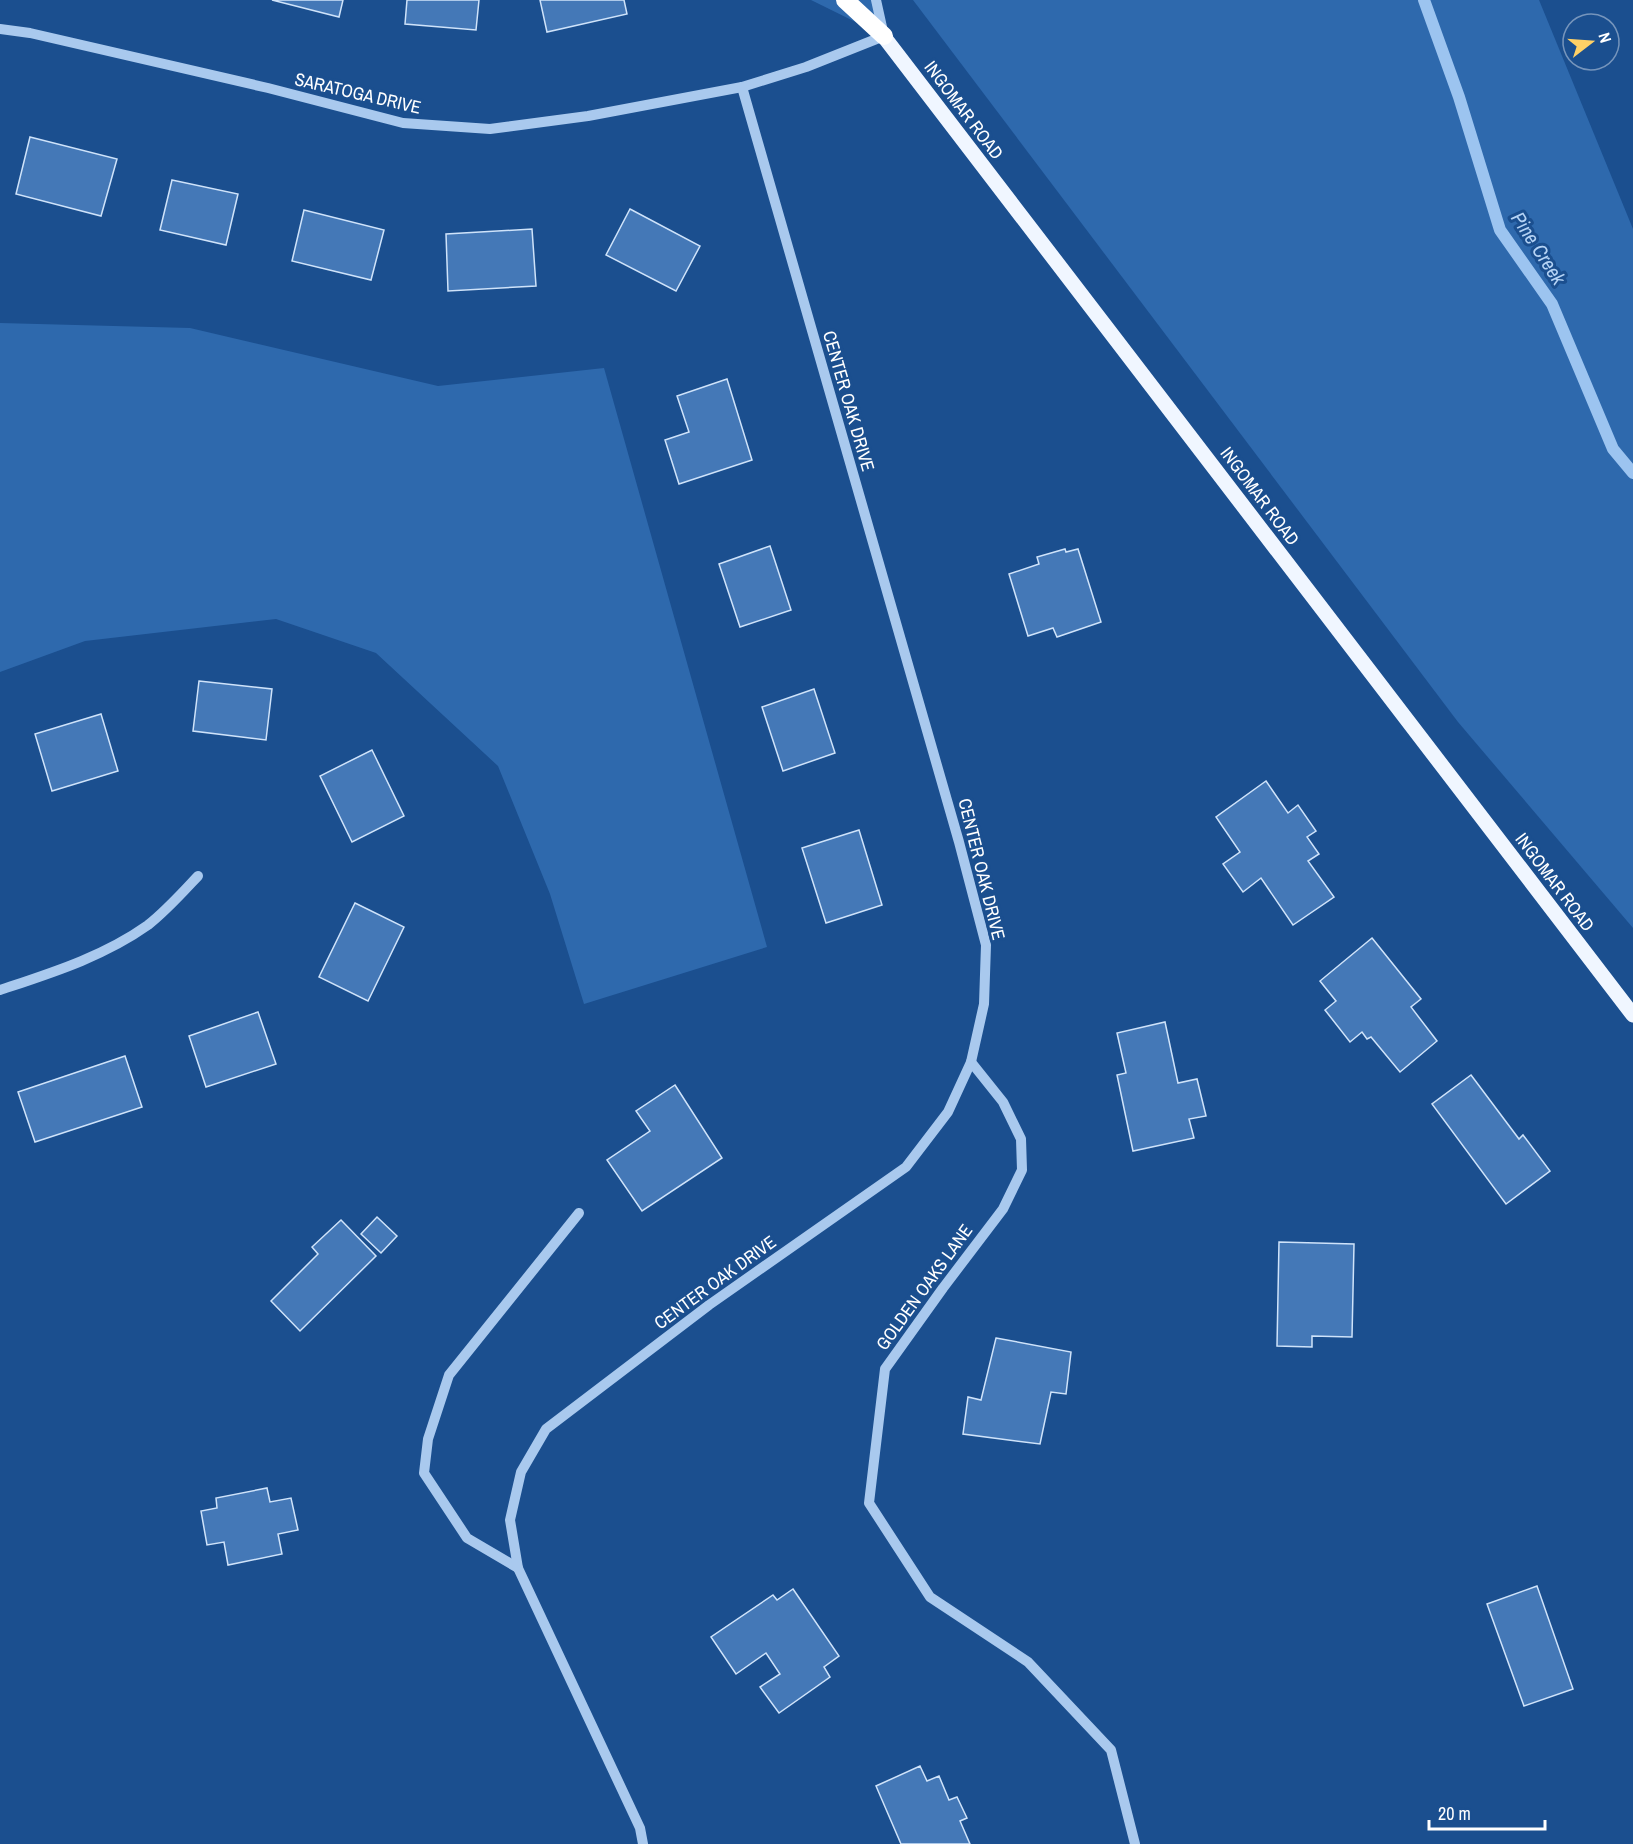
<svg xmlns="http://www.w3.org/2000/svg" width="1633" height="1844" font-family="'Archivo Narrow',sans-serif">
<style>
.green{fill:#2e69ad}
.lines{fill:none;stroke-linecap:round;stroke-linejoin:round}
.stream{stroke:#9cc4f0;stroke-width:12}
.building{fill:#4478b7;stroke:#cfe3fa;stroke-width:1.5}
.minor{stroke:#a9c9ee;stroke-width:10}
.major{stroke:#f0f6ff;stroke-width:15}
.highway{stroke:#fff;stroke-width:18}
.labels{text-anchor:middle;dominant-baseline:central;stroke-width:6;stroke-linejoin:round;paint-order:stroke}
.street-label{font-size:18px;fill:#fff;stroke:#1b4f8f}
.water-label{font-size:20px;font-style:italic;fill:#b5d3f5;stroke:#1b4f8f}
</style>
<rect width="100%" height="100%" fill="#1b4f8f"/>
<g class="green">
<path d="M811 0H876L884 36Z"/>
<path d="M913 0H1539L1633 229V928L1458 722Z"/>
<path d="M0 323 190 328 438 386 604 368 767 947 584 1004 550 894 498 766 376 653 276 619 85 641 0 672Z"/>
</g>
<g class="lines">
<path class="stream" d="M1424 0 1459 97 1500 230 1552 304 1613 449 1633 473"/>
</g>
<g class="building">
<path d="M272 0H343L339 17Z"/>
<path d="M407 0H479L476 30 405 24Z"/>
<path d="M540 0H624L627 14 547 32Z"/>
<path d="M30 137 117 159 101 216 16 194Z"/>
<path d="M172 180 238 194 226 245 160 230Z"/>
<path d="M630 209 700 246 676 291 606 255Z"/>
<path d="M304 210 384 230 371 280 292 261Z"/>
<path d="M532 229 536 286 448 291 446 234Z"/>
<path d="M727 379 752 460 679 484 665 440 689 432 677 396Z"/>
<path d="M770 546 791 610 740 627 719 564Z"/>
<path d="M1065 549 1066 552 1078 549 1101 622 1057 637 1053 628 1028 636 1009 574 1039 564 1037 557Z"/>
<path d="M199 681 272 689 266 740 193 731Z"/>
<path d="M814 689 835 753 783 771 762 707Z"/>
<path d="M101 714 118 771 52 791 35 734Z"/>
<path d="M372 750 404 816 352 842 320 776Z"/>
<path d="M1266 781 1288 813 1298 805 1316 831 1307 837 1319 854 1308 861 1334 897 1293 925 1261 878 1243 892 1223 864 1240 852 1216 817Z"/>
<path d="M859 830 882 905 826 923 802 848Z"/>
<path d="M355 903 404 927 368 1001 319 977Z"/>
<path d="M1372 938 1421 999 1411 1007 1437 1041 1400 1072 1371 1037 1367 1039 1362 1032 1350 1042 1325 1010 1336 1001 1320 981Z"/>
<path d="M258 1012 276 1064 206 1087 189 1036Z"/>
<path d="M1165 1022 1178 1083 1197 1079 1206 1116 1189 1119 1194 1138 1133 1151 1117 1075 1126 1073 1117 1033Z"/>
<path d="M125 1056 142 1107 35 1142 18 1092Z"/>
<path d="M1471 1075 1519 1139 1523 1135 1550 1171 1506 1204 1432 1104Z"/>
<path d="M675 1085 722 1158 642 1211 607 1160 650 1131 636 1111Z"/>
<path d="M377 1217 397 1236 381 1253 361 1234Z"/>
<path d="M341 1220 376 1256 300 1331 271 1301 318 1254 312 1247Z"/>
<path d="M1279 1242 1354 1244 1352 1337 1312 1336V1347L1277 1346Z"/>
<path d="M996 1338 1071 1352 1066 1394 1051 1392 1040 1444 963 1434 968 1397 981 1400Z"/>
<path d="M267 1488 270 1502 291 1498 298 1530 278 1534 282 1554 228 1565 224 1542 207 1545 201 1511 217 1508 216 1498Z"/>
<path d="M1537 1586 1573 1689 1524 1706 1487 1604Z"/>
<path d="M793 1589 839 1656 824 1667 830 1677 779 1713 760 1687 780 1674 766 1653 736 1674 711 1637 773 1595 777 1600Z"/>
<path d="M920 1766 927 1781 939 1776 949 1800 957 1797 967 1818 960 1821 970 1844H901L876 1786Z"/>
</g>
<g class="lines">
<g class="minor">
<path d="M0 29 30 33 268 88 403 123 490 129 588 116 742 87 806 67 884 36 876 0"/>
<path d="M0 990C51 973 103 957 148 925 166 911 182 893 198 876"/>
<path d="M971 1062 1003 1102 1021 1139 1022 1170 1003 1209 943 1288 885 1369 869 1503 930 1597 1028 1662 1111 1750 1135 1844"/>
<path d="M518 1568 467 1538 424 1473 428 1439 449 1375 579 1213"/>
<path d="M643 1844 640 1828 518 1568 510 1520 521 1472 546 1429 709 1305 906 1167 948 1112 971 1062 984 1004 986 945 959 842 742 87"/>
</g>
<path class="major" d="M878 29 1633 1015"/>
<path class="highway" d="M845 0 884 36"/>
</g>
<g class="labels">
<g class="street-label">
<text transform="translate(358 93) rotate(13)">SARATOGA DRIVE</text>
<text transform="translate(964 110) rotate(53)">INGOMAR ROAD</text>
<text transform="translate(849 401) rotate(74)">CENTER OAK DRIVE</text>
<text transform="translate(1260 496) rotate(53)">INGOMAR ROAD</text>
<text transform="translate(982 869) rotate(76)">CENTER OAK DRIVE</text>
<text transform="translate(1555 882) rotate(53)">INGOMAR ROAD</text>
<text transform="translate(715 1282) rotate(-36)">CENTER OAK DRIVE</text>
<text transform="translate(924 1287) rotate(-54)">GOLDEN OAKS LANE</text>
</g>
<g class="water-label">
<text transform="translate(1539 248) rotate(57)">Pine Creek</text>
</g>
</g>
<g transform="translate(1591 42) rotate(73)"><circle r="28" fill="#1b4f8f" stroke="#7695bc" stroke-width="1.5"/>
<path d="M0-4.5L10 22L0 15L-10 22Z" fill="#ffd166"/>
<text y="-9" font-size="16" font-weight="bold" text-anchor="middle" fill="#ffffff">N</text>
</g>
<path d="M1429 1820v9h116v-9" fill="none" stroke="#ffffff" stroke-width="3"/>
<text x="1438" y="1820" font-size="18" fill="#ffffff" stroke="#1b4f8f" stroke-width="4.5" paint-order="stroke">20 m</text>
</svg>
